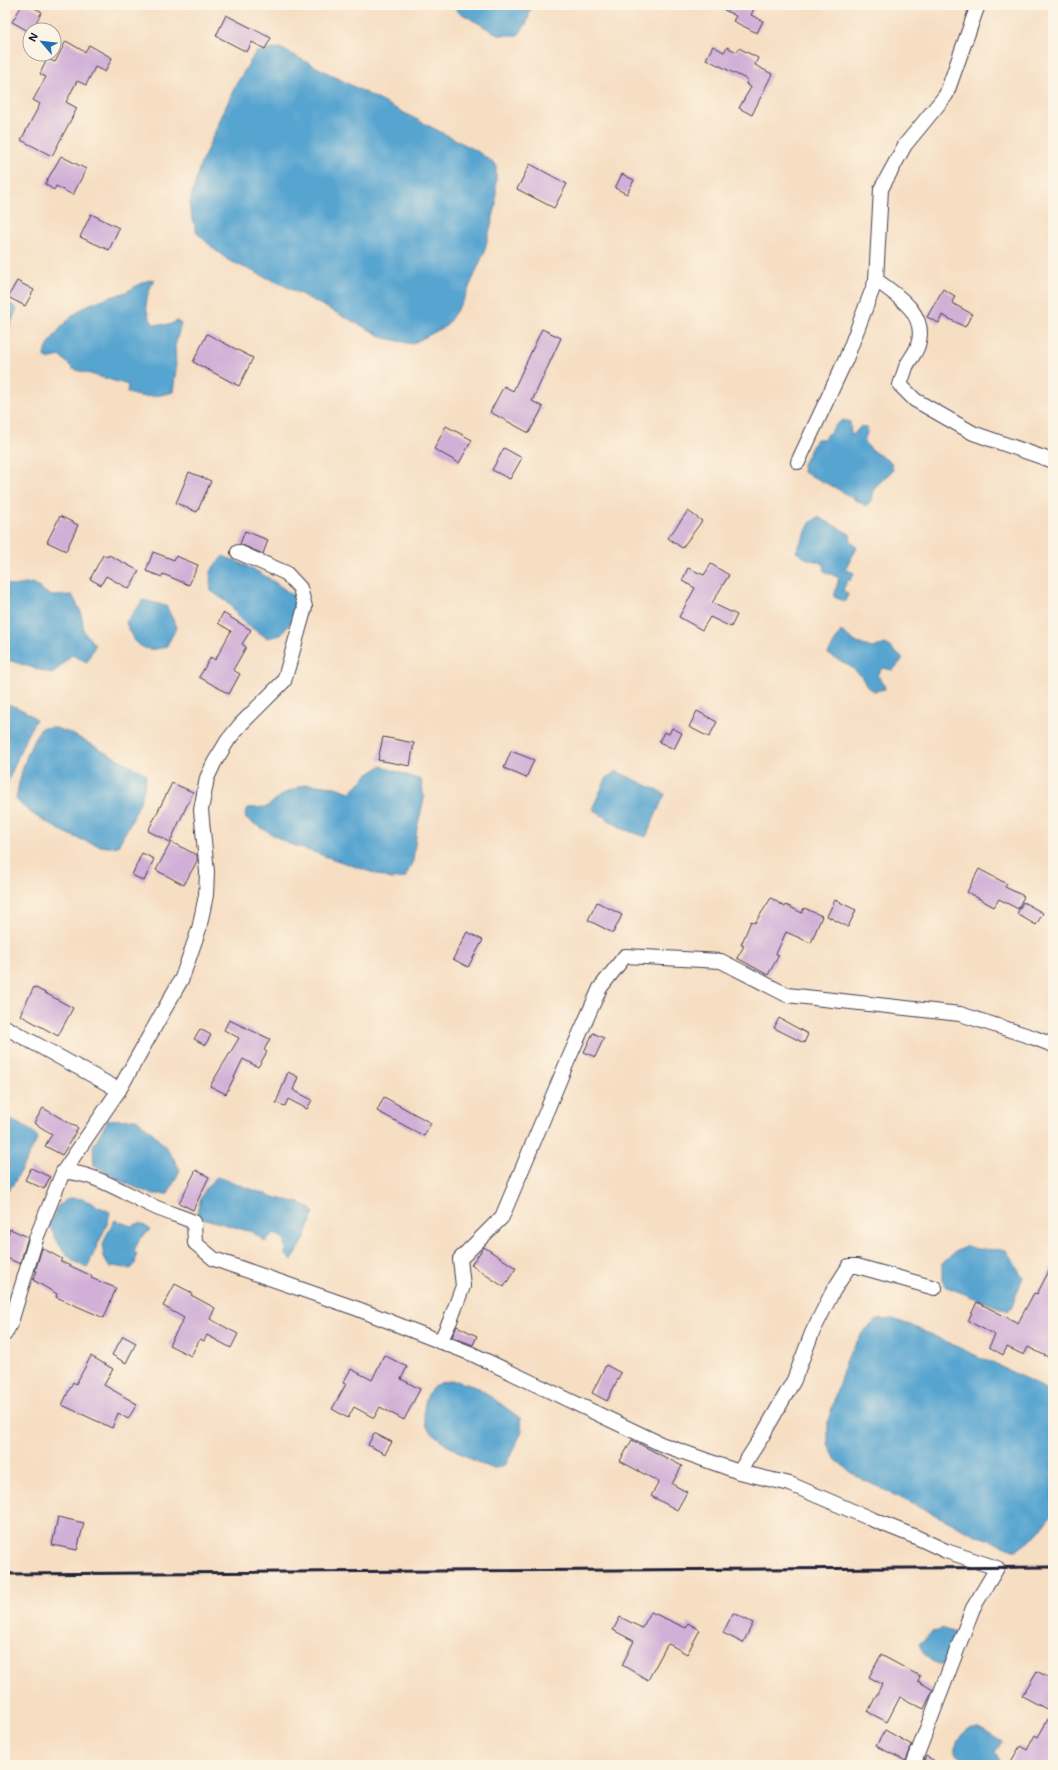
<svg xmlns="http://www.w3.org/2000/svg" width="1058" height="1770" font-family="Mali,sans-serif">
<style>
.water{fill:#57a4d0;stroke:#3c6386}
.building{fill:#d1afd7}
.lines{fill:none;stroke-linecap:round;stroke-linejoin:round}
.minor-casing{stroke:#423e4f;stroke-width:16}
.minor{stroke:#fff;stroke-width:14}
.rail{stroke:#22223b;stroke-width:3}
</style>
<rect width="100%" height="100%" fill="#fcf5e5"/>
<filter id="ink" filterUnits="userSpaceOnUse"><feTurbulence type="fractalNoise" baseFrequency=".025" numOctaves="2"/><feDisplacementMap in="SourceGraphic" scale="8" xChannelSelector="R" yChannelSelector="G"/><feConvolveMatrix kernelMatrix="1 2 1 2 8 2 1 2 1" color-interpolation-filters="sRGB"/></filter>
<filter id="wash" filterUnits="userSpaceOnUse"><feTurbulence type="fractalNoise" baseFrequency=".012" numOctaves="4" result="noise"/><feDisplacementMap in="SourceGraphic" scale="16" xChannelSelector="R" yChannelSelector="G"/><feGaussianBlur stdDeviation="0.9" result="paint"/><feColorMatrix in="noise" values="0 0 0 0 0 0 0 0 0 0 0 0 0 0 0 0 0 1.4 0 .05"/><feComposite in="paint" operator="in"/></filter>
<g filter="url(#wash)">
<rect width="100%" height="100%" fill="#f6dec3"/>
<g class="water">
<path d="M454 5H531L527 23 518 35H499L457 11Z"/>
<path d="M280 48 477 151 496 165V205L484 253 464 299 446 326 412 344 385 338 283 285 228 260 214 249 197 233 189 207 199 168 235 86 256 52Z"/>
<path d="M154 279C146 298 142 305 153 324L169 325 177 321 181 324 175 346 176 370 173 392C158 396 141 400 127 392L128 385 73 369 60 356 47 359 44 355C50 337 71 314 88 305 100 299 113 297 126 292 136 287 142 281 154 279Z"/>
<path d="M5 299 17 309 5 336Z"/>
<path d="M843 420 850 422 851 435 854 434 861 426 868 429 864 442 874 452 891 462 893 470 875 487 872 500 866 506 834 487 803 472 802 466 816 439H824L836 425Z"/>
<path d="M818 517 850 534 851 541 857 548 845 569 854 573 850 581 848 579 843 590 848 594 845 602 834 597 839 578 824 571 825 567 822 563 805 558 796 552 810 523Z"/>
<path d="M223 556C251 566 274 580 297 599L294 618 281 635 267 638 243 622 230 604 211 591C209 573 210 569 223 556Z"/>
<path d="M5 582 12 586 32 583 51 596 72 595 81 612 84 632 95 645 87 662 72 655 53 674 5 659Z"/>
<path d="M143 600 166 606 177 627 166 647C161 648 154 650 150 649 136 648 129 633 126 622Z"/>
<path d="M841 631 857 643 872 648 886 644 903 659 893 670 882 668 877 675 884 684 885 689 875 691 868 688 861 676 851 667 828 654Z"/>
<path d="M6 704C17 706 27 712 36 719L26 737 5 789Z"/>
<path d="M53 727 70 733 146 774C145 800 130 823 118 846 115 847 112 847 109 847 89 847 27 816 16 799 20 775 27 748 41 728Z"/>
<path d="M381 766 421 780 424 799 417 828 413 861 405 878 391 879 287 843 246 819 245 814 248 808 267 807 283 794 306 784 335 787 350 792 367 775Z"/>
<path d="M616 771 665 794 646 837 623 829 592 809 606 779Z"/>
<path d="M5 1117 29 1129 38 1138 13 1185 5 1193Z"/>
<path d="M136 1119C157 1135 168 1147 180 1170L168 1194H151L119 1180 94 1165 93 1146 108 1120Z"/>
<path d="M217 1177C236 1183 255 1191 274 1197 288 1202 303 1200 314 1212L304 1240 292 1260 286 1255 285 1240 275 1233 268 1238 266 1242 252 1232 202 1218 197 1212C200 1198 205 1186 217 1177Z"/>
<path d="M69 1198 83 1199 110 1212 108 1222 87 1268C65 1259 59 1245 49 1225L58 1206Z"/>
<path d="M115 1220 131 1226 140 1223 151 1230 140 1238 134 1251 137 1254 135 1264 131 1269 114 1266 110 1268C96 1248 105 1238 115 1220Z"/>
<path d="M967 1246 977 1249 1006 1250 1023 1277 1012 1306 1008 1311 947 1287 942 1281V1263L955 1252Z"/>
<path d="M893 1319 910 1325 1029 1380 1053 1393V1512L1036 1536 1017 1550 976 1535 856 1476 836 1460 828 1445V1421L846 1360 863 1332 877 1320Z"/>
<path d="M456 1381 479 1388 520 1418 522 1432 506 1464C503 1466 498 1468 494 1468 482 1468 433 1438 427 1427 421 1415 424 1394 435 1386 442 1381 448 1381 456 1381Z"/>
<path d="M944 1629 961 1635 947 1666C930 1662 926 1659 919 1644L932 1632Z"/>
<path d="M970 1728H979L1002 1742 995 1752 1003 1764 971 1765 969 1764 966 1758 958 1756 955 1753C956 1741 960 1735 970 1728Z"/>
</g>
<g id="blocks">
<g class="building">
<path d="M22 5H29L42 12 30 32 12 22Z"/>
<path d="M715 5H756L751 15 763 21 757 33 733 21 736 16Z"/>
<path d="M226 15 271 38 265 49 252 42 247 52 216 36Z"/>
<path d="M66 41 85 52 89 45 112 58 105 72 95 67 86 85 77 81 66 102 77 108 52 156 21 140 40 104 33 100 46 77 40 74 47 59 55 62Z"/>
<path d="M713 46 724 52 727 47 737 52 739 48 758 58 755 65 772 74 752 115 739 108 751 87 746 84 748 80 706 59Z"/>
<path d="M61 156 86 169 73 195 56 186 54 190 45 184Z"/>
<path d="M530 164 567 184 554 208 517 189Z"/>
<path d="M622 174 634 180 627 194 615 188Z"/>
<path d="M91 214 119 228 109 250 80 237Z"/>
<path d="M17 281 34 290 25 306 8 297Z"/>
<path d="M943 289 955 296 952 303 972 314 965 327 942 315 939 323 927 317Z"/>
<path d="M542 329 561 338 532 401 543 407 529 433 490 412 504 386 513 391Z"/>
<path d="M207 334 253 358 239 386 193 362Z"/>
<path d="M446 426 472 440 459 463 434 449Z"/>
<path d="M504 448 522 458 510 479 492 470Z"/>
<path d="M189 472 211 481 197 512 176 503Z"/>
<path d="M688 511 702 521 682 548 668 538Z"/>
<path d="M60 516 78 525 66 551 47 542Z"/>
<path d="M245 531 268 540 263 554 240 544Z"/>
<path d="M153 552 174 560 176 556 198 565 189 585 163 574 162 577 146 571Z"/>
<path d="M103 555 108 557 109 555 139 571 129 589 106 576 101 585 90 579Z"/>
<path d="M711 564 729 575 712 603 737 615 731 627 710 617 702 630 679 617 695 588 682 581 688 568 704 575Z"/>
<path d="M223 613 251 630 242 644 246 647 233 670 240 674 229 694 199 677 211 657 215 660 231 631 218 623Z"/>
<path d="M697 711 717 722 709 737 689 727Z"/>
<path d="M672 728 682 733 674 749 659 742 664 732 669 734Z"/>
<path d="M383 737 414 743 410 766 378 760Z"/>
<path d="M511 751 534 760 526 778 504 768Z"/>
<path d="M172 783 193 792 170 842 148 831Z"/>
<path d="M171 842 197 855V861L184 885 156 870Z"/>
<path d="M142 853 154 859 144 881 132 875Z"/>
<path d="M979 869 1007 884 1005 887 1024 896 1018 909 999 899 994 907 967 892Z"/>
<path d="M771 898 785 907 786 905 802 913 804 908 822 916 811 943 786 932 776 954 779 955 768 975 737 958 744 946 741 945 751 921 755 923Z"/>
<path d="M835 900 856 910 848 927 827 916Z"/>
<path d="M597 902 622 915 613 933 588 920Z"/>
<path d="M1023 902 1043 913 1036 925 1017 914Z"/>
<path d="M467 932 483 940 468 967 453 959Z"/>
<path d="M34 987 73 1008 58 1036 20 1015Z"/>
<path d="M779 1018 808 1034 804 1043 774 1028Z"/>
<path d="M229 1020 270 1039 264 1050 267 1052 258 1067 243 1059 226 1094 210 1086 239 1038 224 1030Z"/>
<path d="M200 1029 211 1035 205 1045 194 1039Z"/>
<path d="M593 1033 604 1038 595 1057 584 1052Z"/>
<path d="M288 1072 298 1077 293 1090 312 1100 307 1109 288 1099 285 1106 276 1103Z"/>
<path d="M384 1097 431 1123 424 1136 377 1111Z"/>
<path d="M43 1108 78 1128 62 1155 45 1146 52 1134 34 1123Z"/>
<path d="M31 1168 50 1177 44 1189 25 1180Z"/>
<path d="M196 1170 209 1177 193 1210 179 1203Z"/>
<path d="M10 1229 28 1237 20 1264 5 1257V1241Z"/>
<path d="M484 1247 516 1268 504 1287 471 1265Z"/>
<path d="M42 1248 62 1259 60 1261 92 1276 91 1278 116 1288 104 1318 56 1297 57 1294 33 1280 37 1271H35Z"/>
<path d="M1053 1263V1351L1050 1358 1028 1347 1024 1355 1007 1347 1003 1355 989 1347 995 1335 968 1321 977 1302 1018 1323 1034 1293 1037 1294Z"/>
<path d="M175 1284 192 1293 191 1295 215 1308 210 1319 238 1334 231 1348 207 1335 204 1341 200 1339 191 1356 169 1345 184 1318 163 1306Z"/>
<path d="M457 1326 477 1336 473 1345 452 1337Z"/>
<path d="M123 1336 136 1343 126 1363 112 1355Z"/>
<path d="M384 1355 407 1367 401 1379 420 1389 404 1420 380 1407 374 1418 354 1407 348 1418 332 1409 346 1384 343 1383 351 1369 372 1380Z"/>
<path d="M91 1356 113 1369 104 1385 137 1404 128 1419 118 1413 112 1428 62 1405 73 1382 76 1384Z"/>
<path d="M606 1365 621 1373 607 1401 592 1393Z"/>
<path d="M374 1433 392 1442 385 1454 368 1445Z"/>
<path d="M632 1440 682 1466 672 1484 687 1492 677 1510 651 1496 659 1482 620 1461Z"/>
<path d="M58 1517 84 1523 77 1550 52 1545Z"/>
<path d="M651 1612 686 1628 688 1623 700 1630 687 1654 669 1644 667 1645 648 1680 622 1665 634 1641 613 1630 620 1617 642 1628Z"/>
<path d="M733 1613 753 1623 743 1643 723 1633Z"/>
<path d="M881 1655 920 1676 918 1681 933 1690 924 1709 900 1697 887 1722 868 1712 882 1684 869 1677Z"/>
<path d="M1037 1671 1053 1680V1763L1050 1761 1047 1765H1009L1020 1746 1027 1750 1035 1735 1038 1737 1052 1712 1022 1696Z"/>
<path d="M885 1730 912 1745 906 1761 876 1746Z"/>
<path d="M926 1756 942 1765H922Z"/>
</g>
</g>
</g>
<g filter="url(#ink)">
<use href="#blocks" fill-opacity="0" stroke="#423e4f" stroke-width="1"/>
<g class="lines">
<defs>
<g id="minor">
<path d="M876 280C898 296 928 314 918 345 916 353 909 360 906 367 904 373 902 379 900 385L915 400 973 433 1053 461"/>
<path d="M798 462 846 359 876 280 881 189 905 145 946 95 978 5"/>
<path d="M5 1027 119 1090"/>
<path d="M63 1172 119 1090 182 978 199 929 206 895 207 872 201 810 207 778 214 763 228 740 241 724 284 681 291 657 305 607 300 588 286 573 238 552"/>
<path d="M5 1334 11 1322 37 1236 63 1172C93 1171 129 1196 157 1208 169 1213 182 1217 194 1222L195 1243 214 1259 358 1309 472 1354 661 1444 739 1472 790 1484 871 1519 916 1537 946 1551 997 1568 973 1608 913 1765"/>
<path d="M440 1342 450 1321 463 1286 460 1259 502 1217 565 1067 600 988 625 956 721 961 787 995 960 1014 1032 1037 1053 1045"/>
<path d="M739 1472 761 1438 794 1380 812 1333 832 1293 849 1266H857L935 1288"/>
</g>
</defs>
<use href="#minor" class="minor-casing"/>
<use href="#minor" class="minor"/>
<path class="rail" d="M5 1574 1053 1567"/>
</g>
</g>
<rect width="1058" height="1770" fill="none" stroke="#fcf5e5" stroke-width="20"/>
<g transform="translate(42 42) rotate(298)"><circle r="19" fill="#fcf5e5" stroke="#a5a1a1"/>
<path d="M0-3L7 15L0 10L-7 15Z" fill="#1f6fb2"/>
<text y="-6" font-size="11" font-weight="bold" text-anchor="middle" fill="#22223b">N</text>
</g>
</svg>
